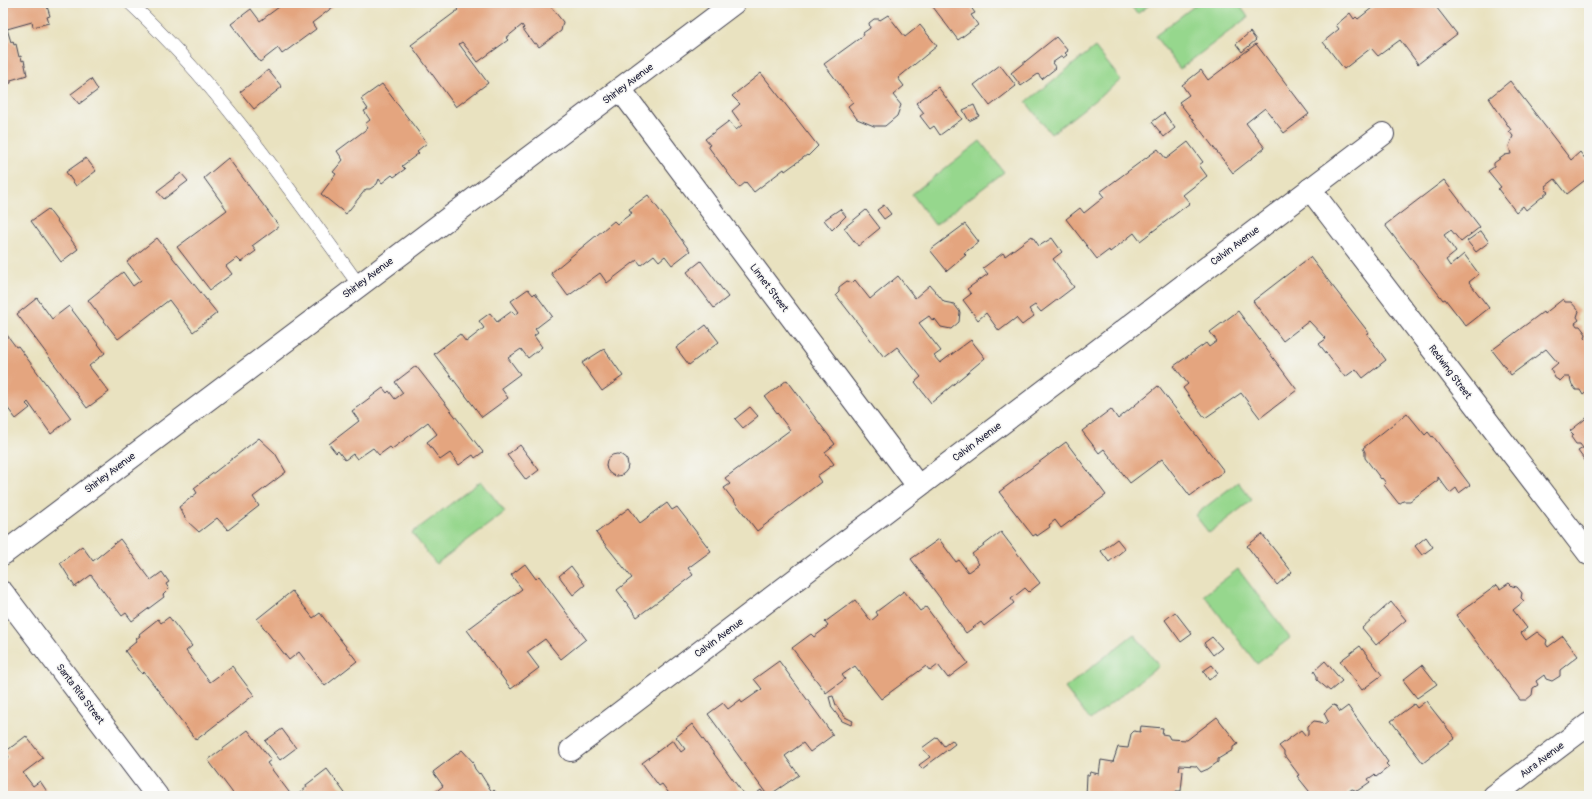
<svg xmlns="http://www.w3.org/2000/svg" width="1592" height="799" font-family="Pangolin,sans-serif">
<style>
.green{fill:#96d78d;stroke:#5c7c64}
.building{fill:#e4a57f}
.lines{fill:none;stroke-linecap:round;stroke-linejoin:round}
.lane-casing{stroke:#403f4f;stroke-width:14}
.street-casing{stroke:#403f4f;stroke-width:24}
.lane{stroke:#fff;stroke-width:13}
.street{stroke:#fff;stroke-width:22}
.labels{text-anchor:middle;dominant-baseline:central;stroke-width:3;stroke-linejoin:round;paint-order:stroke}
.street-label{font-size:10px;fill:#22223b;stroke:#f6f6f2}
</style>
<rect width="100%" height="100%" fill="#f6f6f2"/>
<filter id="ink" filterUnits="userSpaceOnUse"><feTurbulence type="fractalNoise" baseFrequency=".025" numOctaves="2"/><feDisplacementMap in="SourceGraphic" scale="8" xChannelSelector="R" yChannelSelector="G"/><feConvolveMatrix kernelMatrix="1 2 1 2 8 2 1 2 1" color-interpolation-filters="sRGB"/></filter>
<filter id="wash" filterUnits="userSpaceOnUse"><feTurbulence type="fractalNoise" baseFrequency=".012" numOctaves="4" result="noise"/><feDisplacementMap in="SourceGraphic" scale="16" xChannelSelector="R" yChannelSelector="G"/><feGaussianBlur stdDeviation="0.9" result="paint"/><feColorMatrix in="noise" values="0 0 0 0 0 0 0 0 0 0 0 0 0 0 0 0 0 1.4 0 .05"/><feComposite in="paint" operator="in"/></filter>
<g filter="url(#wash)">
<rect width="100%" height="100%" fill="#e9e2c0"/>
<g class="green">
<path d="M1129 3H1152L1137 14Z"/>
<path d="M1198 3H1238L1248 17 1180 69 1155 36Z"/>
<path d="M1095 47 1121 80 1051 134 1026 102Z"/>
<path d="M980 141 1004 172 935 225 912 194Z"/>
<path d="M481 481 505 512 436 564 412 533Z"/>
<path d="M1238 482 1252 500 1209 533 1195 515Z"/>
<path d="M1238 569 1290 638 1257 664 1204 595Z"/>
<path d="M1134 634 1159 666 1090 720 1065 688Z"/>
</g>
<g id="blocks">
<g class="building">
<path d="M3 3H46L50 16 47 17 49 23 33 27 32 22 7 29 11 42 13 41 14 45 16 44 19 57 21 56 22 61 24 60 27 75 11 80V83L3 85Z"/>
<path d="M276 3H329L333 7 312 23 316 29 282 54 278 48 260 62 231 24 251 9 260 21 279 7Z"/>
<path d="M452 3H548L563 22 561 31 539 47 536 43 534 44 523 29 524 28 522 25 506 38 508 40 478 62 462 42 459 44 488 83 456 107 411 45 458 10Z"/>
<path d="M930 3H974L970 6 975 13 971 15 978 25 958 40Z"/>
<path d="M1376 3H1433L1457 34 1418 64 1400 40 1378 56 1371 48 1344 69 1323 42 1339 29 1336 25 1350 13 1354 19 1356 17 1358 19 1377 4Z"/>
<path d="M888 15 905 37 920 25 937 46 898 78 904 86 893 95 901 105 897 116 885 126H874L857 119 848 106 853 102 824 64 864 35 863 33 870 28 869 23 874 19H879L880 20Z"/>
<path d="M1250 32 1256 40 1242 52 1236 44Z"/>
<path d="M1056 37 1068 51 1065 53 1067 55 1063 58 1062 56 1052 63 1056 68 1042 79 1038 74 1021 86 1011 73Z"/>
<path d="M1256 44 1309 114 1284 133 1265 108 1246 123 1265 148 1233 173 1179 102 1189 95 1182 85 1201 70 1208 80Z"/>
<path d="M1000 65 1016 86 990 106 974 85Z"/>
<path d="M268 70 282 87 254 109 240 92Z"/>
<path d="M761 73 818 146 808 156 807 155 785 171 784 169 754 192 746 182 739 188 710 149 708 146 710 145 705 139 729 121 736 130 742 125 732 111 740 104 732 96Z"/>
<path d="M91 79 98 90 79 104 71 94Z"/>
<path d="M1510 81 1571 160 1580 152 1589 164V177L1567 194 1555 179 1546 186 1547 188 1545 190 1548 192 1526 210 1523 206 1516 212 1498 189 1501 187 1488 171 1494 167V163L1505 155 1511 154 1509 146 1513 136 1509 131 1511 130 1489 98Z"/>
<path d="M382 84 427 143 417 151 419 153 402 166 405 169 394 177 392 175 382 183 379 179 377 184 370 189H366L346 214 321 194 336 174 333 172 343 160 337 151 368 128 365 124 370 120 364 111 368 109 361 99Z"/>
<path d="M938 87 962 119 940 135 934 126 930 129 920 116 924 113 916 103Z"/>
<path d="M974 105 979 116 969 121 963 110Z"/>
<path d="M1164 113 1175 128 1164 137 1152 122Z"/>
<path d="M1188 142 1203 162 1199 165 1207 176 1183 195 1190 203 1140 241 1134 233 1110 252 1109 250 1097 259 1066 219 1080 208 1084 213 1104 197 1100 192 1158 149 1166 159Z"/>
<path d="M86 158 96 171 76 186 66 172Z"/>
<path d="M228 158 279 226 252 246 256 251 241 262 237 258 226 266 232 274 210 290 177 247 227 210 204 178Z"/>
<path d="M181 173 188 181 164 199 157 191Z"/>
<path d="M1444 180 1480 227 1461 242 1451 230 1444 235 1456 252 1446 260 1450 266 1464 254 1479 274 1469 282 1489 308 1466 326 1445 299 1443 300 1385 225Z"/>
<path d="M648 195 690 251 672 265 665 256 659 261 654 255 641 265 637 260 607 283 600 273 568 296 551 273 614 221 617 224 632 213 629 209Z"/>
<path d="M884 205 891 214 884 219 877 210Z"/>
<path d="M48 209 78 249 61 262 31 221Z"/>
<path d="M840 209 846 216 832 230 824 220Z"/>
<path d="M866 210 880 228 858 246 844 228Z"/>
<path d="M965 224 979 242 964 253 966 255 947 271 930 250Z"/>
<path d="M1481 231 1489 242 1476 252 1467 241Z"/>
<path d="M1032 236 1039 246 1052 238 1062 252 1053 259 1074 287 1041 312 1035 305 1029 309 1034 316 1022 325 1016 318 999 331 986 313 978 320 963 300 971 294 967 289 988 274 983 268 1003 253 1005 256Z"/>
<path d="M157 238 217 313 193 332 169 300 118 339 88 300 123 272 133 286 141 280 127 262Z"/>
<path d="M1310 257 1369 333 1367 334 1386 360 1363 378 1356 369 1345 377 1319 344 1326 339 1309 321 1283 341 1253 301Z"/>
<path d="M701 261 728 297 714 308 687 272Z"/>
<path d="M898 276 915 298 930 285 944 302 954 304 960 312 959 322 951 329 941 327 935 319 933 321 929 316 919 323 941 351 934 356 940 363 971 340 985 358 931 403 915 382 921 377 897 347 884 357 836 295 839 292V287L847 281 852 283 855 280 870 299Z"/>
<path d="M528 289 533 295 535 293 552 316 535 329 538 333 534 336 542 347 528 358 521 349 508 358 520 374 501 388 508 398 482 417 434 354 460 334 466 342 484 328 479 321 490 313 497 322 512 311 515 315 519 312 511 301Z"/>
<path d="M37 298 52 319 69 306 105 353 89 366 109 392 87 408 17 314Z"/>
<path d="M1563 299 1565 302H1571L1579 311 1577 317 1579 320 1575 323 1577 326H1580L1586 334 1585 338 1589 342V390L1583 395 1580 390H1576L1571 383 1570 377H1564L1560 381 1555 378 1551 369 1558 363 1546 349 1511 375 1492 350 1543 312 1544 314Z"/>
<path d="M1238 311 1297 390 1260 418 1241 393 1205 418 1183 388 1188 384 1174 366 1206 343 1209 347 1217 341 1210 332Z"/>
<path d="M706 325 719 342 689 365 676 348Z"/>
<path d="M4 331 16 347 18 346 71 418 51 434 28 402 26 404 30 408 16 419 3 402Z"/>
<path d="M604 349 623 376 602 391 582 363Z"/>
<path d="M416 366 483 452 475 458 473 455 459 465 450 453 440 460 427 442 437 434 428 422 392 449 390 447 379 455 373 448 357 459 353 454 345 460 338 451 336 453 329 444 359 421 352 411 383 388 387 393 389 391 395 399 403 393 395 382Z"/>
<path d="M787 380 835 444 825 452 834 464 817 476 821 482 757 531 724 488 730 484 725 478 790 430 765 397Z"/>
<path d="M1158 386 1224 471 1190 496 1162 459 1130 483 1104 449 1099 453 1082 431 1111 409 1118 419Z"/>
<path d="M750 407 758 416 743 428 735 419Z"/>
<path d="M1407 413 1425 435 1428 432 1432 437 1433 436 1470 485 1459 493 1456 488 1450 493 1438 477V480L1410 501H1403L1399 504 1384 485 1386 483 1382 478 1381 479 1365 458V452L1363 448Z"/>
<path d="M1589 416V466L1578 451 1583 448 1580 444H1576L1571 437 1574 435 1570 431Z"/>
<path d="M259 438 275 453 286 472 253 497 259 506 228 530 217 518 199 532 187 521 179 507 197 493 194 488Z"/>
<path d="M1066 442 1106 495 1061 528 1055 520 1049 525 1050 527 1037 536 1036 534 1033 536 999 492Z"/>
<path d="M520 445 539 470 526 480 507 455Z"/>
<circle cx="617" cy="465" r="11"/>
<path d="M667 503 672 510 677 507 711 551 688 568 693 575 637 617 617 590 632 578 596 533 629 508 640 523Z"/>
<path d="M1001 532 1040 583 1029 592 1025 588 1011 599 1014 603 984 626 981 622 966 633 911 559 939 539 956 562 959 560 968 572 979 564 972 554Z"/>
<path d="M1262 534 1292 572 1277 585 1247 546Z"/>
<path d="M1426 537 1433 547 1422 555 1415 546Z"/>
<path d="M120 539 151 580 162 572 169 582 166 584 169 589 163 595 164 597 132 621 126 613 122 616 91 575 75 587 60 563 82 546 93 561Z"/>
<path d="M1117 539 1125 549 1109 562 1101 551Z"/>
<path d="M525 564 536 579 539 576 586 639 561 659 545 639 527 652 539 668 511 689 467 630 522 589 511 575Z"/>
<path d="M571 566 585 585 573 595 559 576Z"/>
<path d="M1509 583 1512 586 1517 587 1522 593 1521 598 1524 601 1513 610 1527 628 1521 633 1526 640 1537 632 1547 640 1546 644 1548 647 1563 636 1578 656 1560 670V676L1552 681 1546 679 1544 675 1536 681 1538 685 1533 688 1532 695 1526 700H1520L1456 615 1497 585 1500 589Z"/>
<path d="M292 591 313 618 320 613 357 661 325 686 299 652 289 660 257 619Z"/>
<path d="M904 591 920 611 926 607 968 663 948 678 938 665 930 671 926 666 881 699 855 666 842 675 845 679 826 693 792 648 811 634 814 637 828 626 825 622 855 600 871 621 878 615 876 612Z"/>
<path d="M1391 602 1406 620 1376 645 1362 628Z"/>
<path d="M1175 612 1192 634 1181 642 1165 620Z"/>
<path d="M169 617 192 646 186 651 210 682 232 666 254 695 196 740 144 672 142 674 125 651 137 641 136 639 140 636 139 634 158 619 161 623Z"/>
<path d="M1212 637 1222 648 1213 655 1204 643Z"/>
<path d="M1360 646 1382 675 1362 690 1340 661Z"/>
<path d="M779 661 833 735 810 752 803 743 785 756 799 775 768 796 708 714 723 703 728 709 740 700 742 703 762 689 754 679Z"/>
<path d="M1325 661 1342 681 1330 691 1317 680V676L1314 671Z"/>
<path d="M1212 665 1218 673 1209 680 1203 671Z"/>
<path d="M1422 665 1437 684 1417 698 1403 680Z"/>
<path d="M833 696 836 705 845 717 853 721 851 725 842 721 832 708 829 697Z"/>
<path d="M1426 701 1455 738 1423 763 1391 721 1414 704 1417 708Z"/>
<path d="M1333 705 1336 706 1340 712 1348 706 1388 762 1386 764 1389 767 1376 777 1374 775 1368 779 1370 782 1357 791 1352 789 1348 792V796H1313L1297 776 1299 775 1284 755V752L1279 746 1301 730 1306 736 1308 735V726L1314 721 1321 722 1323 725 1328 721 1324 713Z"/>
<path d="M1217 717 1238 744 1233 747V750L1218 759V762L1208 769 1201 772 1196 766 1180 765 1179 770 1183 771 1181 791H1176L1175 796H1086L1087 775H1089L1090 772 1099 774 1101 760 1113 762 1118 747 1128 748 1131 734 1134 731 1140 732 1141 726 1163 728 1162 734 1168 735 1170 739 1187 740Z"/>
<path d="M692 724 745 796H671L662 784 659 786 642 763 673 740 681 752 685 749 676 737Z"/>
<path d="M282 729 296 748 280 760 265 741Z"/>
<path d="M248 730 271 760 267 763 292 796H235L208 760Z"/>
<path d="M26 736 43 758 23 773 33 786 40 781 50 796H7L3 791V762L9 757 5 752Z"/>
<path d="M937 737 944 746 952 740 955 744 922 769 919 765 930 757 922 748Z"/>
<path d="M462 750 474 763 473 764 475 769 479 774 480 773 492 792 494 790 498 794 500 793 504 796H437L434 793 443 786 433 772Z"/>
<path d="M327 769 347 796H296L307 787 306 785Z"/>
<path d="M761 790 765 796H755L754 795Z"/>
</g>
</g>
</g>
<g filter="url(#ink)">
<use href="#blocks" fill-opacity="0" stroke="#403f4f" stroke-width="1"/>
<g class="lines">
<defs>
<path id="lane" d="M130 3C219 86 288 187 359 285"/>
<g id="street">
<path d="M620 89 918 486"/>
<path d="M1310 189 1589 554"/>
<path d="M3 554 734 3"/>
<path d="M3 593 157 796"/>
<path d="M571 750 1383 134"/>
<path d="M1494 796 1589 724"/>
</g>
</defs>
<use href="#lane" class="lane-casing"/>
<use href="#street" class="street-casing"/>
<use href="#lane" class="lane"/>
<use href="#street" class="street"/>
</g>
</g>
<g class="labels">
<g class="street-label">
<text transform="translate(628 84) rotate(-37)">Shirley Avenue</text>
<text transform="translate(1235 246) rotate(-37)">Calvin Avenue</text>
<text transform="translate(368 278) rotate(-37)">Shirley Avenue</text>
<text transform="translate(769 288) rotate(53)">Linnet Street</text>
<text transform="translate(1450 372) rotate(53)">Redwing Street</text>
<text transform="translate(977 442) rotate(-37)">Calvin Avenue</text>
<text transform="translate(110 473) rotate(-37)">Shirley Avenue</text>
<text transform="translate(719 638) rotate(-37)">Calvin Avenue</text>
<text transform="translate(80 694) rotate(53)">Santa Rita Street</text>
<text transform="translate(1542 760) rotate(-37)">Aura Avenue</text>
</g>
</g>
<rect width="1592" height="799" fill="none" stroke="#f6f6f2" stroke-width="16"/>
</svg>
